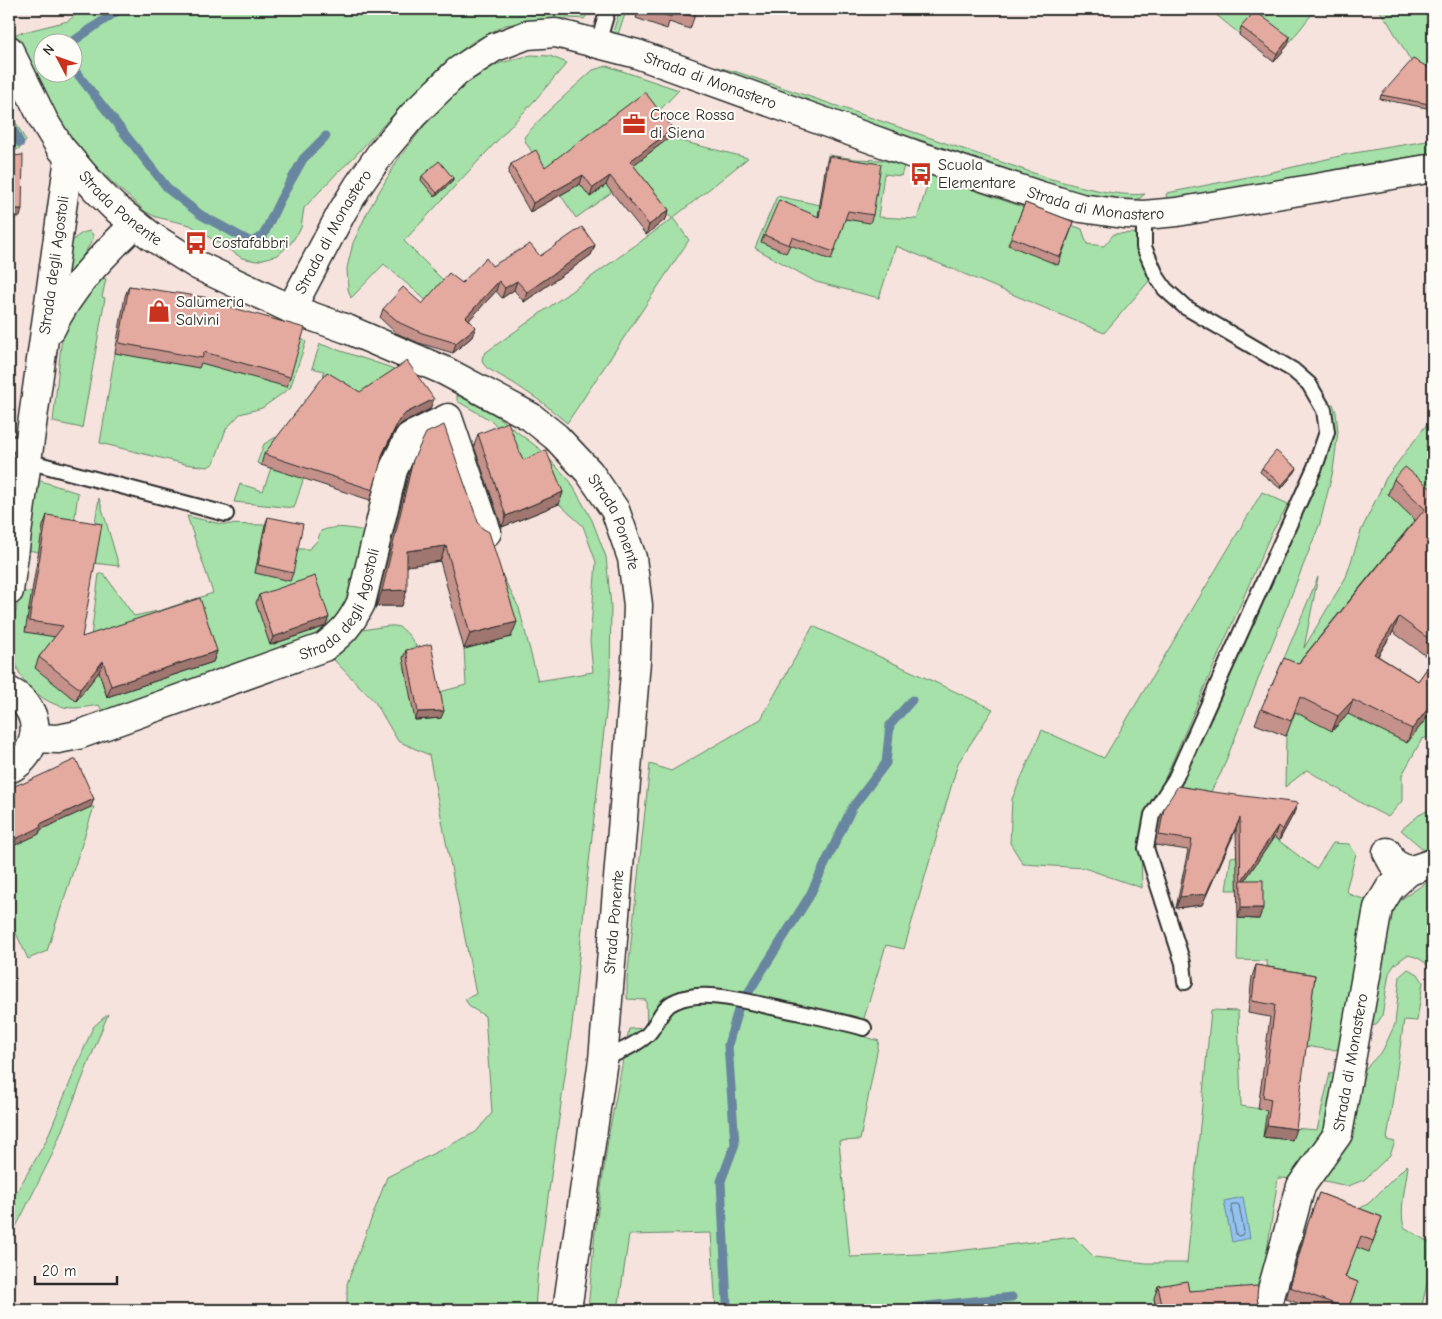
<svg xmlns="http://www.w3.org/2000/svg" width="1442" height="1319" font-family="'Comic Neue',sans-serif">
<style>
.green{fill:#a5e1a8;stroke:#68866a;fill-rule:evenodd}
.water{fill:#93c2ee;stroke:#6986a0}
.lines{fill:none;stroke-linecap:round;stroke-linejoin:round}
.shore{stroke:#556779;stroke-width:1}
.stream{stroke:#6986a0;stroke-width:9}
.service-casing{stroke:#2b2b2b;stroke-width:18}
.minor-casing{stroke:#2b2b2b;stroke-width:31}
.tertiary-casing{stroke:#2b2b2b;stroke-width:31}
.secondary-casing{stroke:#2b2b2b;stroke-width:31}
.primary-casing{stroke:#2b2b2b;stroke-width:31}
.service{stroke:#fdfcf7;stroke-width:14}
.minor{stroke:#fdfcf7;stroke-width:28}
.tertiary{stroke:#fdfcf7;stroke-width:28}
.secondary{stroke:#fdfcf7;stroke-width:28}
.primary{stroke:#fdfcf7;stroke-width:28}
.wall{fill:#c4928a;stroke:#2b2b2b;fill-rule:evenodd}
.shaded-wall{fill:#a07770;stroke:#2b2b2b}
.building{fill:#e4aaa0;stroke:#2b2b2b}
.labels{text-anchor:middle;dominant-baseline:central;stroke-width:4;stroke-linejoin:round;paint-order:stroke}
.street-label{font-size:16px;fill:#2b2b2b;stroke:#fdfcf7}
.poi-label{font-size:16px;fill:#2b2b2b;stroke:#fdfcf7;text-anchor:start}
</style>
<rect width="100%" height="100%" fill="#f6e3dd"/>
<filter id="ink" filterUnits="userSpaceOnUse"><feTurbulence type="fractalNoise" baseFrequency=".02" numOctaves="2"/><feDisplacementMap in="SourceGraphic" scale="10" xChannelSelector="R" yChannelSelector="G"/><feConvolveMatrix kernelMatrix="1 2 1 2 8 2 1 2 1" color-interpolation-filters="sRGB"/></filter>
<g filter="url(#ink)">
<g class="green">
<path d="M83 9H592L584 19 568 18 505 25 474 41 443 64 404 103 351 160 339 171 304 208 301 228 291 243 278 255 256 261 242 258 190 225 156 217 146 212 113 183 81 151 62 128 17 53 12 35 68 21ZM42 42H72V72H42Z"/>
<path d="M620 9H627L618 34 613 32Z"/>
<path d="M1209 9H1316L1274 62Z"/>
<path d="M1378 9H1433V75L1412 63 1388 22Z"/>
<path d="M531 55 550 56 567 63 535 100 404 241 445 282 428 302 384 264 351 298 348 289 347 268 353 243 368 211 397 161 424 126 460 88 497 64Z"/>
<path d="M693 61 737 72 1051 179C1079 186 1117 197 1145 194L1140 198 1132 201 1088 195 1063 189 734 76Z"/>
<path d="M607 66 679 90 653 117 590 197 669 138 748 158 673 218 689 240 567 423 543 403 515 384 487 368C482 363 480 359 485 353L672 219 637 174 576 218 526 143 524 137 548 111 593 70Z"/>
<path d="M9 110 26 141 19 149 12 151 9 145Z"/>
<path d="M1433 140V153L1342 168 1179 200 1168 199 1166 196 1167 193 1268 173 1348 154Z"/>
<path d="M828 155 855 159 882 160 904 166 901 176 884 174 878 217 917 219 929 180 912 174 914 170 1023 207 1082 229 1087 244 1104 246 1114 234 1135 233C1137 251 1142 265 1150 280L1104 333 950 268 896 246 879 298 816 282 755 248 777 196 820 205Z"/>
<path d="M90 231 93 235V239L61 293C63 271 62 235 90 231Z"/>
<path d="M101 278 106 279 102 297 105 298 82 428 53 422 61 345 68 319Z"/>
<path d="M213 309 301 338 306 342 290 388 262 408 240 414 226 429 214 463 208 467 185 464 100 443 115 353Z"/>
<path d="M320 344 404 372 359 400 323 382 324 371 312 368Z"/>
<path d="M457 395 495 415 541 450 570 481 592 520 606 557 611 606 610 677 587 880 572 1025 538 1269 535 1310H347V1284L387 1177 476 1132 492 1113 485 1016 470 1007 465 999 476 994 429 755 398 741 375 702 332 658 356 631C365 630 387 625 395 626 414 628 430 677 436 693L466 685 464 649 481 534 519 608 538 681 593 672 590 641 596 562 583 526 559 504 542 462 519 471 503 433 492 421 457 401Z"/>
<path d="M1330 404H1333L1336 412 1338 432 1333 471 1320 523 1221 773 1205 802 1169 796 1319 468Z"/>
<path d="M1433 416V510L1419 524 1303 667 1433 709V736L1422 739 1402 775V801L1388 817 1366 806 1307 770 1285 787 1286 736 1297 705 1278 673 1318 577 1304 648 1346 577 1361 531 1386 478Z"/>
<path d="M276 437 309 462 294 508 234 502 240 484 263 491 271 468 257 463 264 444Z"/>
<path d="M41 481 78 493 73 531 39 552 27 550 38 482Z"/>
<path d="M1262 492 1288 504 1270 536 1160 790 1141 851 1142 888 1084 868 1023 864 1010 843 1012 799 1042 730 1104 758Z"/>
<path d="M99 498 119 566 93 563V535Z"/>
<path d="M187 516 221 524 265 525 255 573 297 549H309L317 541 321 531C337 524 354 529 370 532L353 603 329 632 232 664 102 711 99 705C86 707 73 710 60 706 45 702 25 687 19 672 14 662 13 649 13 638 13 623 17 606 20 591L32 593 59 637 99 672 107 697 90 644 99 574H104L134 616 162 610 213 593ZM312 584 326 626 271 645 257 603Z"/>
<path d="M813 626 993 709 958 763 904 949 886 945 859 1035 879 1041 860 1140 839 1141 850 1257 940 1253 1074 1237 1094 1257 1146 1263H1187L1211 1010 1238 1011 1241 1106 1267 1110 1293 1128 1317 1130 1330 1073 1335 1074 1331 1133 1296 1179 1278 1178 1260 1297 1154 1298 1156 1310H716L711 1233 629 1235 618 1310H588L595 1232 609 1133 629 1029 647 1028 646 1000 627 999V980L650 764 671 771 761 719Z"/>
<path d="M91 807H94L47 951 28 959 9 918V848L39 834 42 829Z"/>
<path d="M1433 808V852L1432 853 1423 849 1401 830 1419 815Z"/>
<path d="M1274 837 1316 869 1333 843 1349 844 1356 854 1346 890 1351 895 1367 900 1340 1049 1333 1050 1304 1046 1268 979 1267 961 1237 960 1238 918 1259 919V890H1226L1231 857 1264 852Z"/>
<path d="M1433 878V973C1426 962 1420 957 1407 955L1395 964 1389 973 1382 1016 1376 1025 1365 1027 1383 920 1403 898Z"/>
<path d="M1408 969 1418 974 1423 982 1417 1021 1404 1020 1387 1140 1395 1142 1390 1155 1364 1180 1348 1186 1315 1179 1352 1083 1383 1050 1395 1024 1400 976Z"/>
<path d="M108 1014 52 1155 14 1231 9 1245V1205L45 1143 93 1027Z"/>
<path d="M1407 1165 1408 1166C1406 1184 1399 1210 1404 1227L1433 1245V1261H1432L1421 1310H1347L1353 1294 1341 1289 1356 1247 1346 1217 1369 1203Z"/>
</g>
<path class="water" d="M1243 1197 1250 1238 1232 1242 1224 1201Z"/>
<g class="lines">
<path class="shore" d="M1233 1204H1237L1239 1205 1244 1232 1242 1235 1238 1236 1236 1234 1231 1207Z"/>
<g class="stream">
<path d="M72 42 120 9"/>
<path d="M72 67 169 190 201 215 251 242 263 236 280 200 303 159 326 136"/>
<path d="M9 122 20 143"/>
<path d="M748 993 809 897 852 808 886 763 890 725 912 700"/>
<path d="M727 1304 721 1181 735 1144 728 1045 738 1010"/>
<path d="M912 1310 918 1307 1012 1297"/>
</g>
<defs>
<g id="service">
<path d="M598 43 608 9"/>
<path d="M1144 215V247L1157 277 1165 289 1185 307 1293 370 1309 384 1324 410 1327 432 1315 467 1175 779 1152 815 1146 848 1183 963 1185 982"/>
<path d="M9 443 29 446"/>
<path d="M27 461 226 514"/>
<path d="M603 1060C616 1053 639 1044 649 1033 658 1023 662 1006 676 1001 705 988 751 1003 782 1009 809 1015 837 1020 864 1028"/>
</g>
<g id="minor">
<path id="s1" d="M34 738 58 739 78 735 324 647C343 632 350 625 361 603L393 470 409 437 448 418 487 532"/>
<path d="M1387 852 1393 863 1409 871 1433 863"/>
<path id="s2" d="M1268 1310 1270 1297 1301 1186 1338 1134 1378 908 1390 888 1409 871"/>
</g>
<g id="tertiary">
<path d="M51 329C70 288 103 255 135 224"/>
<path id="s3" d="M9 591 69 158"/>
<path d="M9 691C17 695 24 700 29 709 42 730 31 760 9 769"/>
</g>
<g id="secondary">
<path id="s4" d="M291 309 342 212 358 186 381 153 413 115 458 71 493 48 527 35 556 33 637 54 913 154 1041 196 1081 208 1124 214 1144 215 1177 212 1433 168"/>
</g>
<g id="primary">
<path id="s5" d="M9 50 44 121 60 147 95 188 114 207 151 236 197 265 291 309 347 329 445 371 531 417 556 437 589 472 615 510 632 558 638 605 636 661 603 1060 567 1310"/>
</g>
</defs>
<use href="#service" class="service-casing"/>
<use href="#minor" class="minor-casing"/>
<use href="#tertiary" class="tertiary-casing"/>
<use href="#secondary" class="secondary-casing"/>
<use href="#primary" class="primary-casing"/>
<use href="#service" class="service"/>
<use href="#minor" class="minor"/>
<use href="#tertiary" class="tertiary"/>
<use href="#secondary" class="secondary"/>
<use href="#primary" class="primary"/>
</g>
<g class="wall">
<path d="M639 9H697L690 29 669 22 667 29 636 18Z"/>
<path d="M1241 27 1288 45 1274 62 1239 35Z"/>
<path d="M1381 95 1433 101 1427 108 1380 99Z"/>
<path d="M669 138 633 165 669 210 666 219 646 235 606 185 590 197 580 184 530 212 508 173 511 164 545 167Z"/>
<path d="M829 156 873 215 870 223 845 219 831 260 790 245 786 253 761 242 764 235 818 217 826 164Z"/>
<path d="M422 176 453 178 452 182 435 197 421 180Z"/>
<path d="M1025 203 1074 222 1058 265 1008 245Z"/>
<path d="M595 245 591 255 524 302 514 290 502 298 496 291 469 320 472 337 453 353 419 343 396 333 380 318 383 309 422 304 492 266Z"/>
<path d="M129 286 216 303 290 377 287 387 201 363 199 368 115 353 125 296Z"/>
<path d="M430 409 402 423 395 430 381 458 373 490 370 500 261 465 264 454Z"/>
<path d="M478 434 523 460 563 492 559 504 502 527 474 446Z"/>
<path d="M413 460 511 637 464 649 440 561 407 566 402 606H376L408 475Z"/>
<path d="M1262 468H1297L1295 472 1281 489 1260 472Z"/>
<path d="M1394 479 1433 490V710L1407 743 1348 714 1332 731 1295 712 1286 736 1255 724 1261 709 1415 520 1388 494ZM1393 632 1433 661 1418 681 1378 656Z"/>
<path d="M47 515 82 637 217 651 213 662 107 697 99 672 76 701 35 668 39 657 55 637 25 632 43 526Z"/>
<path d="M268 517 293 573 290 581 255 573 265 525Z"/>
<path d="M259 595 326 625 323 627 270 645 256 603Z"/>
<path d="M406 650 441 718 415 720 403 658Z"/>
<path d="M1164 808 1294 813 1279 841 1274 837 1245 880 1259 919 1238 918 1236 829 1202 905 1176 908 1188 850 1155 845 1160 818Z"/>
<path d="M1256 965 1315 975 1292 1140 1263 1137 1267 1110 1258 1109 1270 1017 1248 1013 1252 977Z"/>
<path d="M1319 1193 1382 1217 1369 1252 1356 1247 1345 1277 1358 1282 1347 1310H1317L1286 1299 1304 1235Z"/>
<path d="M1158 1286 1189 1291 1257 1296 1258 1304 1263 1310H1156L1154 1298Z"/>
</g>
<g class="shaded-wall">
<path d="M1290 37 1288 45 1274 62 1277 54Z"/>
<path d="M1433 99V101L1427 108 1429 104Z"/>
<path d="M673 129 669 138 627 170 630 161Z"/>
<path d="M583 175 580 184 530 212 533 203Z"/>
<path d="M610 176 606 185 590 197 593 188Z"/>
<path d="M453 178 452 182 435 197 437 193Z"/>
<path d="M9 209H22L20 217H9Z"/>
<path d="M669 210 666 219 646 235 649 225Z"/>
<path d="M595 245 591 255 524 302 527 292Z"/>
<path d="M499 281 496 291 463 327 466 317Z"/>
<path d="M517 281 514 290 502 298 505 288Z"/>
<path d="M476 327 472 337 453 353 456 343Z"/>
<path d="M434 399 430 409 402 423 395 430 379 463 383 453 399 420 406 413Z"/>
<path d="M1297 468 1295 472 1281 489 1282 485Z"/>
<path d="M563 492 559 504 502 527 506 516Z"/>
<path d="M446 546 440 561 401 567 407 551Z"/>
<path d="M407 590 402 606H376L382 591Z"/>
<path d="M329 617 326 625 323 627 270 645 273 637Z"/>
<path d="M1399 617 1393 632 1369 669 1374 654Z"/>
<path d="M517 622 511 637 464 649 470 634Z"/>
<path d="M217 651 213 662 107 697 111 686Z"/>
<path d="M103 661 99 672 76 701 80 689Z"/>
<path d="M1353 700 1348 714 1332 731 1338 716Z"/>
<path d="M1433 702V710L1407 743 1412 729Z"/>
<path d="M444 711 441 718 415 720 418 712Z"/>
<path d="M94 799 91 807 40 830 39 834 9 848V842L40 824Z"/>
<path d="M1298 803 1294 813 1279 841 1282 830Z"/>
<path d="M1240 818 1236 829 1202 905 1176 908 1180 897Z"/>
<path d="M1278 826 1274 837 1241 886 1242 880Z"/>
<path d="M1241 908H1263L1259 919 1238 918Z"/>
<path d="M1267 1125 1296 1129 1292 1140 1263 1137Z"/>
<path d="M1187 1308 1186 1310H1174Z"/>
</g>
<g class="building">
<path d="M646 9H697L694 17 674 10 671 17Z"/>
<path d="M1255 11 1290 37 1277 54 1241 27Z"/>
<path d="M1413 59 1433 70V99L1429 104 1381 95Z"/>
<path d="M645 92 673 129 630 161 669 210 649 225 610 176 593 188 583 175 533 203 511 164 536 150 545 167Z"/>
<path d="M23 155 22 209H9V156Z"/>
<path d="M829 156 881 164 873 215 848 211 834 252 792 237 789 245 764 235 779 200 819 217Z"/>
<path d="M439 161 453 178 437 193 422 176Z"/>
<path d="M1025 203 1074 222 1060 257 1011 237Z"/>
<path d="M582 227 595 245 527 292 517 281 505 288 499 281 466 317 476 327 456 343 422 333 400 323 383 309 403 287 422 304 449 273 462 283 486 258 492 266 530 244 540 256Z"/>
<path d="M129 286 217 299 216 303 305 328 290 377 204 352 202 358 119 343Z"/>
<path d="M407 361 434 399 406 413 399 420 383 453 373 490 264 454 327 372 360 392Z"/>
<path d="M508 422 523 460 546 450 563 492 506 516 478 434Z"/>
<path d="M444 425 478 522 482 528 489 532 517 622 470 634 446 546 407 551V590L382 591 413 460 426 433Z"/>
<path d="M1276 451 1297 468 1282 485 1262 468Z"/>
<path d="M1405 467 1433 490V538L1432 540 1433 541V642L1399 617 1374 654 1418 681 1433 660V702L1412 729 1353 700 1338 716 1300 697 1291 721 1261 709 1284 658 1298 664 1425 509 1394 479Z"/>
<path d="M47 515 102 524 82 637 200 598 217 651 111 686 103 661 80 689 39 657 63 626 29 621Z"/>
<path d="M268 517 303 524 293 573 258 565Z"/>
<path d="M315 576 329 617 326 619 273 637 259 595Z"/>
<path d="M431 644 444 711 418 712 406 650Z"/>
<path d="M76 759 94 799 40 824 41 827 9 842V788L22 783V784Z"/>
<path d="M1178 786 1213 792 1298 803 1282 830 1278 826 1242 880H1263V908H1241L1240 818 1206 894 1180 897 1192 840 1159 835 1164 808Z"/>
<path d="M1256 965 1315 975 1296 1129 1267 1125 1271 1099 1263 1097 1275 1005 1252 1001Z"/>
<path d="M1319 1193 1382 1217 1373 1241 1361 1236 1345 1277 1358 1282 1348 1309 1290 1287 1308 1223Z"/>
<path d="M1187 1281 1189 1291 1258 1286 1257 1296 1258 1304 1263 1310H1187V1308L1174 1310H1163L1158 1286Z"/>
</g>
</g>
<defs>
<symbol id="office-bare" viewBox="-9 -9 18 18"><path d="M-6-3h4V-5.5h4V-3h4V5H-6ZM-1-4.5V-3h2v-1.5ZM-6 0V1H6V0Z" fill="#c8321e" stroke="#fdfcf7" stroke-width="2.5" paint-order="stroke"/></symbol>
<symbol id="bus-bare" viewBox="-9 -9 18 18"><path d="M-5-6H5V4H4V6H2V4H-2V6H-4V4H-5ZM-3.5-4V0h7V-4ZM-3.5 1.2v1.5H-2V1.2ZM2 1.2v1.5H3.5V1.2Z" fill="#c8321e" stroke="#fdfcf7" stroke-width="2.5" paint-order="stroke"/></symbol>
<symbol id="shop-bare" viewBox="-9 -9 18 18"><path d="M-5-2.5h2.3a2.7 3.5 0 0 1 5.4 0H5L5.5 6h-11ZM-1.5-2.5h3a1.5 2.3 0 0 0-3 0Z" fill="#c8321e" stroke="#fdfcf7" stroke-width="2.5" paint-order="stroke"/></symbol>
</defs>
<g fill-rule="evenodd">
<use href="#office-bare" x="618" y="108" width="32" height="32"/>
<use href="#bus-bare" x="905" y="158" width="32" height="32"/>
<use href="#bus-bare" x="180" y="227" width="32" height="32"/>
<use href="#shop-bare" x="143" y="295" width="32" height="32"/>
</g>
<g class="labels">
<g class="street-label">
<text stroke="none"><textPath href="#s4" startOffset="562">Strada di Monastero</textPath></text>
<text stroke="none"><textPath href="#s4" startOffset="968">Strada di Monastero</textPath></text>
<text stroke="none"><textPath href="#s5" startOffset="196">Strada Ponente</textPath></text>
<text stroke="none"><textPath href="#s4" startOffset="88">Strada di Monastero</textPath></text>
<text stroke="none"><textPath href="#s3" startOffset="329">Strada degli Agostoli</textPath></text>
<text stroke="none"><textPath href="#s5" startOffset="796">Strada Ponente</textPath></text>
<text stroke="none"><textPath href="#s1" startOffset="350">Strada degli Agostoli</textPath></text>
<text transform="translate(614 922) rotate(-85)">Strada Ponente</text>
<text stroke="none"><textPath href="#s2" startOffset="265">Strada di Monastero</textPath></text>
</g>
<g class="poi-label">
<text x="650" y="115">Croce Rossa<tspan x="650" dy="18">di Siena</tspan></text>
<text x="938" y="165">Scuola<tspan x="938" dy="18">Elementare</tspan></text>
<text x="212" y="243">Costafabbri</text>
<text x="176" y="302">Salumeria<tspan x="176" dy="18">Salvini</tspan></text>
</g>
</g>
<rect width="1442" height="1319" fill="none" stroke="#fdfcf7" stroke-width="30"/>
<rect x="15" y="15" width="1412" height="1289" fill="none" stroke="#2b2b2b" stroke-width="2" filter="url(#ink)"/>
<g transform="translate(58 58) rotate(311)"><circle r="24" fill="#fdfcf7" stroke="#a9a8a5"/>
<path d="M0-4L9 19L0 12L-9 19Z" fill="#c8321e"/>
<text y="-8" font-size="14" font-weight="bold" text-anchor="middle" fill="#2b2b2b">N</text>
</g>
<path d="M35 1276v8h82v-8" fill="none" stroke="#2b2b2b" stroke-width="2.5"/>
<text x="42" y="1276" font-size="15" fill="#2b2b2b" stroke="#fdfcf7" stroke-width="4" paint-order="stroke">20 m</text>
</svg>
